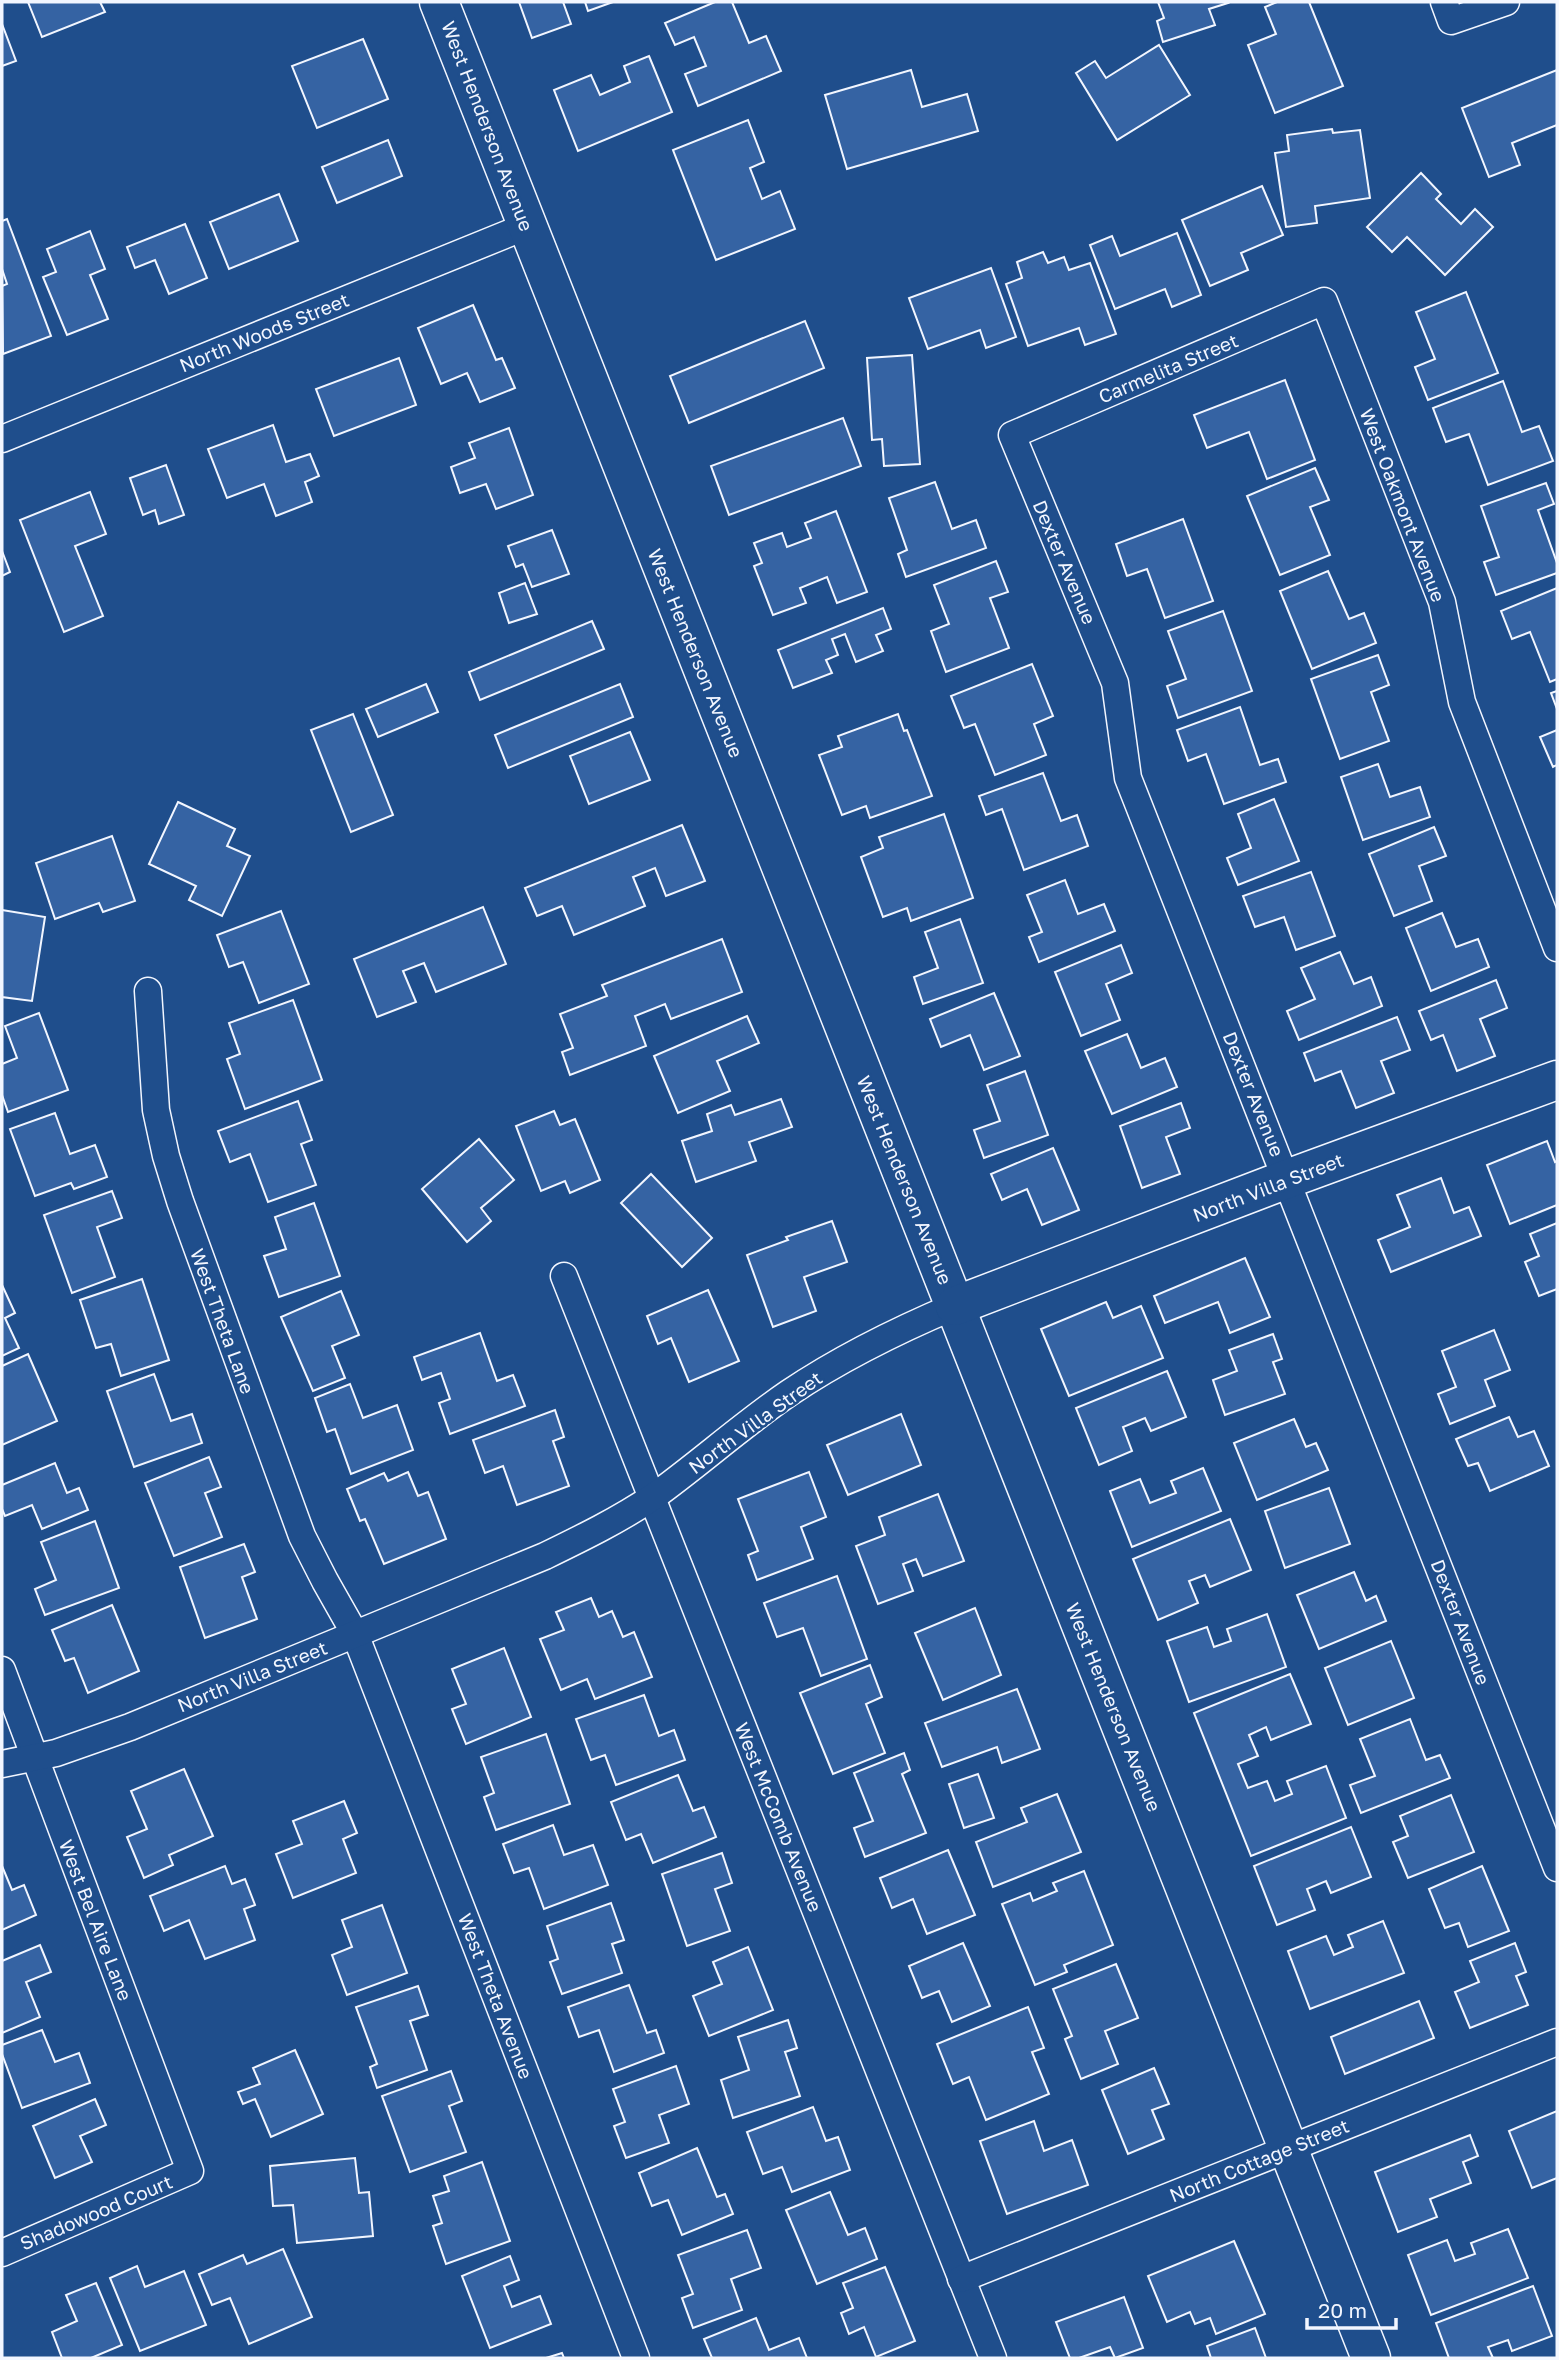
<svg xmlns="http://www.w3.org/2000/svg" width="1559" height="2360" font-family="'Golos Text',sans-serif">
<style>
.building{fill:#3563a3;stroke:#f2f6ff;stroke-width:2}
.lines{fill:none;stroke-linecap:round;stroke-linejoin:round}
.street-casing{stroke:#f2f6ff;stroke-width:29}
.secondary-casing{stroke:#f2f6ff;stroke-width:41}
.street{stroke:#1f4e8c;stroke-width:26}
.secondary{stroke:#1f4e8c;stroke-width:38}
.labels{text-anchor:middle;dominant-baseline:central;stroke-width:5;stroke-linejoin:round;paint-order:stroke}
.street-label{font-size:19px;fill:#f2f6ff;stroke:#1f4e8c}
</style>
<rect width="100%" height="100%" fill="#1f4e8c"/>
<g class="building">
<path d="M28 2H100L105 12 42 37Z"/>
<path d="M519 2H563L571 24 532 38Z"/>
<path d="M585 2H613L588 11Z"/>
<path d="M715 2H732L749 43 766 36 781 71 698 106 685 74 706 66 694 37 675 45 665 23Z"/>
<path d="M1158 2H1227L1228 3 1209 9 1215 25 1163 42 1157 21 1164 18Z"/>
<path d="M1277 2H1309L1343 86 1275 113 1248 45 1276 34 1265 7Z"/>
<path d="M2 24 16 61 2 66Z"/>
<path d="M363 39 388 99 317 128 292 66Z"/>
<path d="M1159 45 1190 95 1117 140 1076 73 1095 61 1106 78Z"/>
<path d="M649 56 672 112 578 151 554 90 591 75 600 95 630 82 624 66Z"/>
<path d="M911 70 922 107 967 94 978 131 847 169 825 95Z"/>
<path d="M1557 70V125L1512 143 1520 165 1489 177 1462 108Z"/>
<path d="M748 120 764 162 750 168 762 199 780 191 795 229 716 260 673 150Z"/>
<path d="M1332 129 1333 133 1360 130 1370 198 1315 206 1317 223 1286 227 1275 153 1289 151 1287 135Z"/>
<path d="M388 140 402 176 337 203 322 167Z"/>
<path d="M1421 173 1441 194 1436 199 1461 224 1475 209 1493 227 1445 275 1407 237 1392 252 1367 227Z"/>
<path d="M1262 186 1283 235 1241 253 1248 270 1210 286 1182 220Z"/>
<path d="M279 194 298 241 229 269 210 222Z"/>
<path d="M7 219 51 336 3 354 2 286 7 284 2 269V221Z"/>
<path d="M185 224 207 278 169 294 155 260 135 268 127 247Z"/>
<path d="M90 231 105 269 90 275 108 319 67 335 43 277 56 272 47 249Z"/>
<path d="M1177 233 1201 295 1172 307 1165 289 1115 309 1090 245 1112 236 1120 256Z"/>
<path d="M1043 252 1048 263 1064 257 1069 270 1090 263 1116 334 1085 345 1079 328 1028 346 1006 284 1022 278 1017 262Z"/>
<path d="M991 268 1016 337 986 348 980 330 928 349 909 298Z"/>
<path d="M1466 292 1498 373 1428 400 1415 367 1435 359 1416 312Z"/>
<path d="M473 305 496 360 502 358 515 388 480 402 467 373 441 384 418 328Z"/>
<path d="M805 321 824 368 689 423 670 376Z"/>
<path d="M912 355 920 464 884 466 882 439 872 440 867 358Z"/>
<path d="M399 358 416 405 334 436 316 389Z"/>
<path d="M1285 380 1315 460 1267 479 1249 432 1207 448 1194 415Z"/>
<path d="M1503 381 1522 432 1539 426 1553 461 1488 485 1469 434 1446 442 1433 408Z"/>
<path d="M843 418 861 466 729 515 711 466Z"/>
<path d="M273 425 286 462 310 454 319 476 305 482 312 502 276 516 264 484 227 498 208 449Z"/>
<path d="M509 428 533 495 496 509 486 484 460 493 451 467 475 458 469 443Z"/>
<path d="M166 465 184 515 159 524 155 510 143 515 130 478Z"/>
<path d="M1315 468 1329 500 1310 507 1330 555 1280 575 1247 496Z"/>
<path d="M935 482 952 529 976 520 986 548 906 577 898 554 907 550 889 498Z"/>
<path d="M1546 483 1554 504 1538 510 1557 563V573L1496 595 1484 562 1499 557 1481 506Z"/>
<path d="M90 492 106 534 75 546 103 616 64 632 20 520Z"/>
<path d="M836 511 867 592 837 603 827 577 800 588 806 603 773 615 754 566 762 563 754 543 782 533 787 547 811 538 805 523Z"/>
<path d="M1183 519 1213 601 1165 618 1147 569 1127 576 1116 544Z"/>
<path d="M552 530 569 574 532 587 523 564 516 567 508 546Z"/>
<path d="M2 551 10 572 2 576Z"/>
<path d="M996 561 1008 592 990 598 1009 648 946 672 931 631 949 624 934 585Z"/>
<path d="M1328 571 1349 619 1364 613 1376 643 1312 669 1280 591Z"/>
<path d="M525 583 537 614 509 623 499 593Z"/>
<path d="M1557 588V679L1550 682 1530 632 1512 639 1501 611Z"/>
<path d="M883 608 891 629 876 635 883 651 856 662 845 634 832 639 838 655 826 660 832 673 793 688 778 650Z"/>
<path d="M1223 611 1252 691 1178 718 1167 686 1186 679 1168 631Z"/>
<path d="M592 621 604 649 480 700 469 672Z"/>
<path d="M1378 655 1389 685 1371 692 1389 741 1340 759 1311 679Z"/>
<path d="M1032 664 1053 716 1034 724 1046 755 995 775 975 724 964 728 951 696Z"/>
<path d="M426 684 438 712 378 737 366 709Z"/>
<path d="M620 684 633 717 508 768 495 735Z"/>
<path d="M1557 691V709L1551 693Z"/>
<path d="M1240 707 1260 765 1278 759 1286 782 1224 804 1206 754 1188 761 1177 730Z"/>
<path d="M353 714 393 815 351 832 311 730Z"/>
<path d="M898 714 904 731 907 730 932 796 870 818 866 806 842 815 819 755 842 747 838 736Z"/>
<path d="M1557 730V765L1553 767 1540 737Z"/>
<path d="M630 732 650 780 589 804 570 756Z"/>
<path d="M1378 764 1390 797 1420 787 1430 817 1363 840 1341 777Z"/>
<path d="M1043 773 1061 821 1077 815 1088 846 1024 870 1002 809 986 815 979 796Z"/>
<path d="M1274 799 1299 861 1238 885 1227 858 1251 848 1238 814Z"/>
<path d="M178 802 235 829 227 846 250 856 222 916 189 900 196 886 149 864Z"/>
<path d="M944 814 973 898 911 921 907 908 883 917 861 857 883 848 879 837Z"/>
<path d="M682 825 705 881 666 896 655 868 633 877 645 906 574 935 562 906 537 916 525 888Z"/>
<path d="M1434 827 1446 856 1419 866 1432 901 1394 916 1369 854Z"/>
<path d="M112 836 135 901 103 912 99 903 55 919 36 863Z"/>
<path d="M1311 872 1335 936 1296 950 1284 917 1255 927 1243 896Z"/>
<path d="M1065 880 1078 914 1104 904 1115 931 1039 962 1029 937 1042 932 1027 895Z"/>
<path d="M483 907 506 964 436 992 424 963 403 971 416 1002 377 1017 354 959Z"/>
<path d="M2 910 45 917 32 1001 2 997Z"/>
<path d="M281 911 309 984 259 1003 243 962 229 967 217 935Z"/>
<path d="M1442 913 1456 947 1478 939 1489 967 1431 991 1406 928Z"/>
<path d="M960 919 983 983 923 1004 914 977 938 968 925 932Z"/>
<path d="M722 939 742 992 671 1019 665 1004 635 1016 646 1046 570 1075 562 1052 573 1048 560 1014 607 996 602 985Z"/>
<path d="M1121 945 1132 973 1106 984 1120 1020 1081 1036 1055 972Z"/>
<path d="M1340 952 1354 984 1371 977 1382 1006 1299 1040 1287 1011 1315 999 1301 968Z"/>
<path d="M1496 980 1507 1008 1480 1019 1495 1056 1457 1071 1443 1035 1431 1040 1419 1011Z"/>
<path d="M994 993 1020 1056 984 1070 970 1035 941 1047 930 1019Z"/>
<path d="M293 1000 322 1080 245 1109 227 1059 240 1054 229 1023Z"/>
<path d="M39 1013 68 1090 8 1112 2 1095V1064L17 1058 5 1026Z"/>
<path d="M747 1016 759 1043 717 1061 730 1091 678 1113 654 1056Z"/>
<path d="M1397 1017 1410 1050 1381 1061 1394 1093 1356 1108 1341 1071 1315 1081 1304 1053Z"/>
<path d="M1127 1034 1141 1068 1165 1058 1177 1087 1112 1114 1085 1051Z"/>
<path d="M1025 1071 1048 1135 984 1158 974 1130 1000 1121 987 1085Z"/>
<path d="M781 1099 792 1127 749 1142 756 1161 696 1182 682 1141 712 1131 707 1114 731 1105 735 1115Z"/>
<path d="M298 1101 312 1140 301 1144 316 1185 268 1202 250 1154 230 1162 218 1131Z"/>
<path d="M1181 1103 1190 1128 1166 1137 1180 1174 1142 1188 1120 1126Z"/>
<path d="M554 1111 560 1125 575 1119 600 1180 570 1193 565 1181 541 1191 516 1126Z"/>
<path d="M55 1113 70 1154 95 1145 107 1177 74 1189 71 1183 35 1196 10 1129Z"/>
<path d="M479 1139 514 1180 481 1208 491 1221 467 1242 422 1189Z"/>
<path d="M1547 1141 1555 1162 1557 1161V1205L1510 1224 1487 1165Z"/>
<path d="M1053 1148 1079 1210 1042 1225 1027 1189 1002 1200 991 1174Z"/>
<path d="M651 1174 712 1238 682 1267 621 1203Z"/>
<path d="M1441 1178 1454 1213 1469 1207 1481 1236 1391 1272 1378 1240 1410 1227 1397 1195Z"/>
<path d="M112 1191 122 1218 97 1227 115 1277 72 1293 44 1215Z"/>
<path d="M314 1203 340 1276 279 1297 264 1256 286 1249 275 1217Z"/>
<path d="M832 1221 847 1262 804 1277 816 1311 773 1327 747 1255 788 1240 786 1237Z"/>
<path d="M1557 1223V1289L1539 1296 1525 1262 1539 1256 1530 1234Z"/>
<path d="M1245 1258 1270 1317 1230 1333 1218 1302 1165 1323 1154 1296Z"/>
<path d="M142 1279 169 1360 121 1376 111 1344 96 1348 80 1300Z"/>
<path d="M2 1285 15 1313 5 1318 19 1348 2 1356Z"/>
<path d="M708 1290 739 1361 689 1382 671 1338 658 1344 647 1316Z"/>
<path d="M341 1291 359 1335 332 1346 345 1378 313 1391 281 1317Z"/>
<path d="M1106 1302 1113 1318 1141 1306 1163 1358 1069 1396 1041 1329Z"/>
<path d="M1494 1330 1510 1370 1485 1380 1495 1406 1450 1424 1438 1394 1456 1387 1442 1351Z"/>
<path d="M480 1333 497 1381 513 1375 525 1406 450 1434 439 1403 450 1399 441 1373 422 1380 414 1357Z"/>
<path d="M1273 1334 1282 1359 1273 1362 1285 1394 1225 1415 1213 1380 1237 1371 1229 1350Z"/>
<path d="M28 1354 57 1421 2 1445V1366Z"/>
<path d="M1167 1371 1186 1417 1151 1431 1145 1418 1123 1427 1132 1451 1099 1465 1076 1408Z"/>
<path d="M154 1374 171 1421 192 1414 202 1443 134 1467 107 1391Z"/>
<path d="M350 1384 363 1418 397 1405 413 1450 351 1474 335 1429 327 1432 315 1398Z"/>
<path d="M555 1410 564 1437 553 1441 569 1486 517 1505 503 1466 485 1473 473 1440Z"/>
<path d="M901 1414 921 1465 848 1495 827 1445Z"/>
<path d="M1509 1417 1518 1437 1534 1431 1549 1466 1490 1491 1478 1463 1468 1466 1456 1439Z"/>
<path d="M1294 1419 1306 1447 1316 1443 1328 1470 1257 1500 1234 1443Z"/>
<path d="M209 1457 221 1487 205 1493 222 1537 174 1556 145 1483Z"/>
<path d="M55 1463 67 1493 79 1488 88 1510 42 1529 32 1505 5 1516 2 1509V1485Z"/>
<path d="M1203 1468 1221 1511 1132 1547 1110 1491 1140 1479 1150 1503 1176 1493 1171 1481Z"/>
<path d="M408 1472 418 1496 428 1492 446 1539 384 1564 365 1519 360 1521 347 1489 384 1473 388 1481Z"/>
<path d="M809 1472 826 1517 801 1527 813 1559 757 1580 748 1555 758 1551 738 1499Z"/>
<path d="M1329 1488 1350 1544 1285 1568 1265 1511Z"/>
<path d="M938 1494 964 1561 923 1576 916 1559 903 1564 913 1591 878 1604 856 1546 885 1535 879 1517Z"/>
<path d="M1230 1519 1251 1570 1210 1587 1205 1575 1189 1581 1198 1603 1158 1620 1133 1559Z"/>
<path d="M95 1521 119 1588 45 1615 35 1589 56 1580 41 1542Z"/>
<path d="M244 1544 255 1572 242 1577 257 1619 205 1638 180 1567Z"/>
<path d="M1354 1572 1366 1601 1376 1596 1386 1621 1319 1649 1297 1595Z"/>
<path d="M837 1576 867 1659 821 1676 803 1628 777 1637 764 1603Z"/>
<path d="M591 1598 599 1617 612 1611 623 1637 634 1632 652 1677 595 1699 587 1679 561 1690 540 1639 564 1630 556 1612Z"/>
<path d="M112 1605 139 1671 88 1693 74 1658 65 1661 52 1630Z"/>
<path d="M975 1608 1001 1675 943 1700 915 1633Z"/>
<path d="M1267 1614 1286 1667 1189 1702 1167 1641 1207 1627 1214 1647 1231 1641 1227 1629Z"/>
<path d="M1391 1641 1414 1698 1348 1725 1325 1668Z"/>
<path d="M504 1648 531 1717 466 1744 452 1709 466 1704 452 1669Z"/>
<path d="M870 1665 882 1697 866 1704 885 1753 833 1774 800 1693Z"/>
<path d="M1290 1674 1311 1724 1271 1740 1266 1727 1249 1735 1258 1756 1238 1764 1248 1788 1267 1781 1275 1801 1292 1794 1287 1781 1326 1766 1346 1818 1251 1856 1194 1713Z"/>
<path d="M1017 1689 1040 1749 1002 1763 997 1747 942 1767 925 1723Z"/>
<path d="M644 1695 659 1736 674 1730 685 1760 616 1785 605 1755 591 1760 576 1719Z"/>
<path d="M1410 1719 1426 1760 1440 1755 1450 1778 1361 1813 1350 1785 1375 1776 1360 1739Z"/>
<path d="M546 1734 570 1804 496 1830 484 1797 494 1793 481 1757Z"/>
<path d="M904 1753 910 1770 902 1774 926 1833 865 1857 854 1828 873 1821 854 1773Z"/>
<path d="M184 1769 213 1836 169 1855 173 1865 144 1878 127 1837 147 1829 131 1791Z"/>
<path d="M978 1774 994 1818 964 1828 949 1784Z"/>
<path d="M678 1775 693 1811 704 1807 716 1837 653 1863 641 1834 626 1840 611 1802Z"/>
<path d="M1057 1794 1081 1852 993 1887 976 1842 1027 1822 1021 1808Z"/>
<path d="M1451 1795 1474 1852 1408 1878 1393 1842 1408 1836 1400 1816Z"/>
<path d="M344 1801 357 1833 343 1839 356 1873 293 1898 276 1854 302 1844 293 1821Z"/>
<path d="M553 1825 564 1855 593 1845 608 1885 544 1909 529 1868 514 1873 503 1844Z"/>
<path d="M1351 1827 1371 1877 1331 1893 1326 1881 1307 1889 1315 1910 1277 1925 1254 1866Z"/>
<path d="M948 1850 975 1915 927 1934 913 1899 892 1908 880 1878Z"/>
<path d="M722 1853 732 1883 715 1889 730 1931 687 1946 662 1874Z"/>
<path d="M2 1866 12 1890 24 1885 36 1915 2 1930Z"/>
<path d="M225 1866 232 1884 245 1879 255 1905 244 1909 255 1940 205 1959 189 1920 164 1931 150 1896Z"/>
<path d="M1482 1866 1509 1931 1468 1947 1459 1923 1445 1928 1429 1889Z"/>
<path d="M1084 1871 1113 1945 1064 1965 1067 1972 1035 1985 1002 1904 1030 1893 1033 1901 1057 1891 1053 1883Z"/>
<path d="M611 1903 624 1940 612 1944 622 1973 562 1994 550 1962 558 1959 547 1926Z"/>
<path d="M382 1905 407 1973 347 1995 332 1955 352 1947 342 1920Z"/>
<path d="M1383 1921 1404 1973 1310 2009 1288 1951 1326 1936 1334 1955 1353 1947 1348 1935Z"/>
<path d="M963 1943 990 2006 952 2022 939 1991 922 1998 909 1966Z"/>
<path d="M1515 1943 1526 1972 1516 1976 1528 2005 1470 2028 1455 1992 1479 1982 1470 1961Z"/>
<path d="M40 1945 51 1972 26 1982 40 2017 2 2033V1961Z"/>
<path d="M748 1947 773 2010 709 2036 693 1996 722 1984 713 1962Z"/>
<path d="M1116 1964 1138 2018 1105 2031 1118 2064 1081 2079 1065 2039 1072 2036 1053 1989Z"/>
<path d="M629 1985 647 2033 656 2030 664 2053 614 2072 599 2030 579 2037 568 2007Z"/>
<path d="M418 1986 428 2015 410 2021 427 2070 377 2088 370 2067 377 2064 356 2007Z"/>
<path d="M1419 2001 1434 2038 1345 2074 1331 2037Z"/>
<path d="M1028 2007 1044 2048 1032 2052 1049 2094 986 2120 969 2077 953 2084 937 2044Z"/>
<path d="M788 2020 797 2048 785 2052 800 2096 733 2118 721 2080 749 2070 738 2037Z"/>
<path d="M42 2030 55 2062 79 2053 90 2083 22 2108 2 2054V2045Z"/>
<path d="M295 2050 323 2114 271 2137 255 2099 243 2104 238 2092 260 2084 253 2068Z"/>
<path d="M676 2066 689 2104 659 2115 669 2143 626 2158 614 2126 625 2122 613 2089Z"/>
<path d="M1154 2068 1169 2104 1152 2110 1164 2139 1128 2154 1102 2090Z"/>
<path d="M451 2071 462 2101 449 2106 466 2152 410 2172 382 2096Z"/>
<path d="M95 2099 106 2125 80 2136 92 2162 55 2178 33 2126Z"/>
<path d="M813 2107 826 2141 838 2137 850 2170 792 2192 782 2167 763 2174 747 2132Z"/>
<path d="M1557 2111V2178L1532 2188 1509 2131Z"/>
<path d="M1034 2121 1044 2151 1072 2140 1088 2185 1007 2214 980 2141Z"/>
<path d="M1470 2135 1478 2156 1463 2162 1471 2183 1430 2199 1437 2217 1398 2232 1375 2172Z"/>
<path d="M697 2148 717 2197 725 2194 733 2214 682 2235 668 2200 652 2206 639 2173Z"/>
<path d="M355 2158 359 2193 369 2192 373 2236 297 2243 293 2205 273 2206 270 2166Z"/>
<path d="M482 2162 510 2241 446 2264 433 2226 442 2223 433 2196 449 2191 444 2176Z"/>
<path d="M830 2192 848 2235 865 2228 877 2259 817 2284 786 2210Z"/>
<path d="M1508 2229 1528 2278 1431 2315 1408 2255 1447 2240 1455 2261 1475 2254 1471 2243Z"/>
<path d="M747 2230 761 2268 731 2279 742 2310 693 2328 682 2298 693 2294 678 2255Z"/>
<path d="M1234 2241 1265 2314 1216 2334 1210 2318 1195 2324 1190 2312 1167 2322 1148 2276Z"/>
<path d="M283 2249 312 2317 249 2344 230 2298 212 2305 199 2274 243 2255 247 2264Z"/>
<path d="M510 2256 519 2280 504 2286 512 2307 540 2296 551 2324 490 2348 462 2276Z"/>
<path d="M137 2266 145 2287 184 2271 206 2325 140 2351 110 2278Z"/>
<path d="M885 2267 915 2341 876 2357 864 2327 849 2334 841 2313 853 2308 843 2283Z"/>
<path d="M96 2283 122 2345 91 2358H62L52 2332 77 2321 66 2295Z"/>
<path d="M1533 2286 1552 2336 1512 2351 1508 2340 1488 2347 1493 2358H1449L1436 2323Z"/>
<path d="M1124 2297 1143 2348 1115 2358 1110 2347 1079 2358H1070L1056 2322Z"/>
<path d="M756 2318 769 2350 799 2338 807 2358H712L704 2339Z"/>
<path d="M1255 2328 1266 2358H1211L1207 2346Z"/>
<path d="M562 2353 564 2358H546Z"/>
</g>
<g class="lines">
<defs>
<g id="street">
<path d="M1444 2 1451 21 1506 2"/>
<path d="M2 439 527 226"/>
<path d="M1557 948 1462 702 1442 602 1324 301 1012 435 1115 683 1128 778 1557 1868"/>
<path d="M148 991 156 1110 166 1156 180 1201 302 1536 325 1581 355 1634 636 2358"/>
<path d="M564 1276 993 2358"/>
<path d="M2 1670 190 2171 2 2253"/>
<path d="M2 1764 56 1753 130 1727 545 1556C582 1538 619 1520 653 1497 699 1464 742 1425 789 1393 841 1358 898 1330 955 1306"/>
<path d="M961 2279 1557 2042"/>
</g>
<g id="secondary">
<path d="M439 2 1371 2358"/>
<path d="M955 1306 1287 1179 1557 1080"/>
</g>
</defs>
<use href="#street" class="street-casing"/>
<use href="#secondary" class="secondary-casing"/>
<use href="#street" class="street"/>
<use href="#secondary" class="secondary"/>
</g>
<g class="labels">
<g class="street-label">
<text transform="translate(488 126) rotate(69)">West Henderson Avenue</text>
<text transform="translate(264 332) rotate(-22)">North Woods Street</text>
<text transform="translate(1168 368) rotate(-23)">Carmelita Street</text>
<text transform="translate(1403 505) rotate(69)">West Oakmont Avenue</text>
<text transform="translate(1065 562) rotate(67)">Dexter Avenue</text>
<text transform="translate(696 653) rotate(68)">West Henderson Avenue</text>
<text transform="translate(1254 1094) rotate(68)">Dexter Avenue</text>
<text transform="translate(905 1180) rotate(68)">West Henderson Avenue</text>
<text transform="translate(1268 1187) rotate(-21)">North Villa Street</text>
<text transform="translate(223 1321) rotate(70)">West Theta Lane</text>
<text transform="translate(755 1422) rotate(-36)">North Villa Street</text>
<text transform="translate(1461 1622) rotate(69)">Dexter Avenue</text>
<text transform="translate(252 1676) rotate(-22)">North Villa Street</text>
<text transform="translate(1114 1707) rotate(68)">West Henderson Avenue</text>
<text transform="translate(779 1817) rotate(68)">West McComb Avenue</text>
<text transform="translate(96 1920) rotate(69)">West Bel Aire Lane</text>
<text transform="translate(496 1996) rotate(69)">West Theta Avenue</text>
<text transform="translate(1259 2160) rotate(-22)">North Cottage Street</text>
<text transform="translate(96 2212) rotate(-23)">Shadowood Court</text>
</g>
</g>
<rect width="1559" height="2360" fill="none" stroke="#f2f6ff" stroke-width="7"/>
<path d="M1307 2318v10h89v-10" fill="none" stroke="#f2f6ff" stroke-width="3.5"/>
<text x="1318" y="2318" font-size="21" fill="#f2f6ff" stroke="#1f4e8c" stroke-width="5" paint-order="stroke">20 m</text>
</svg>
